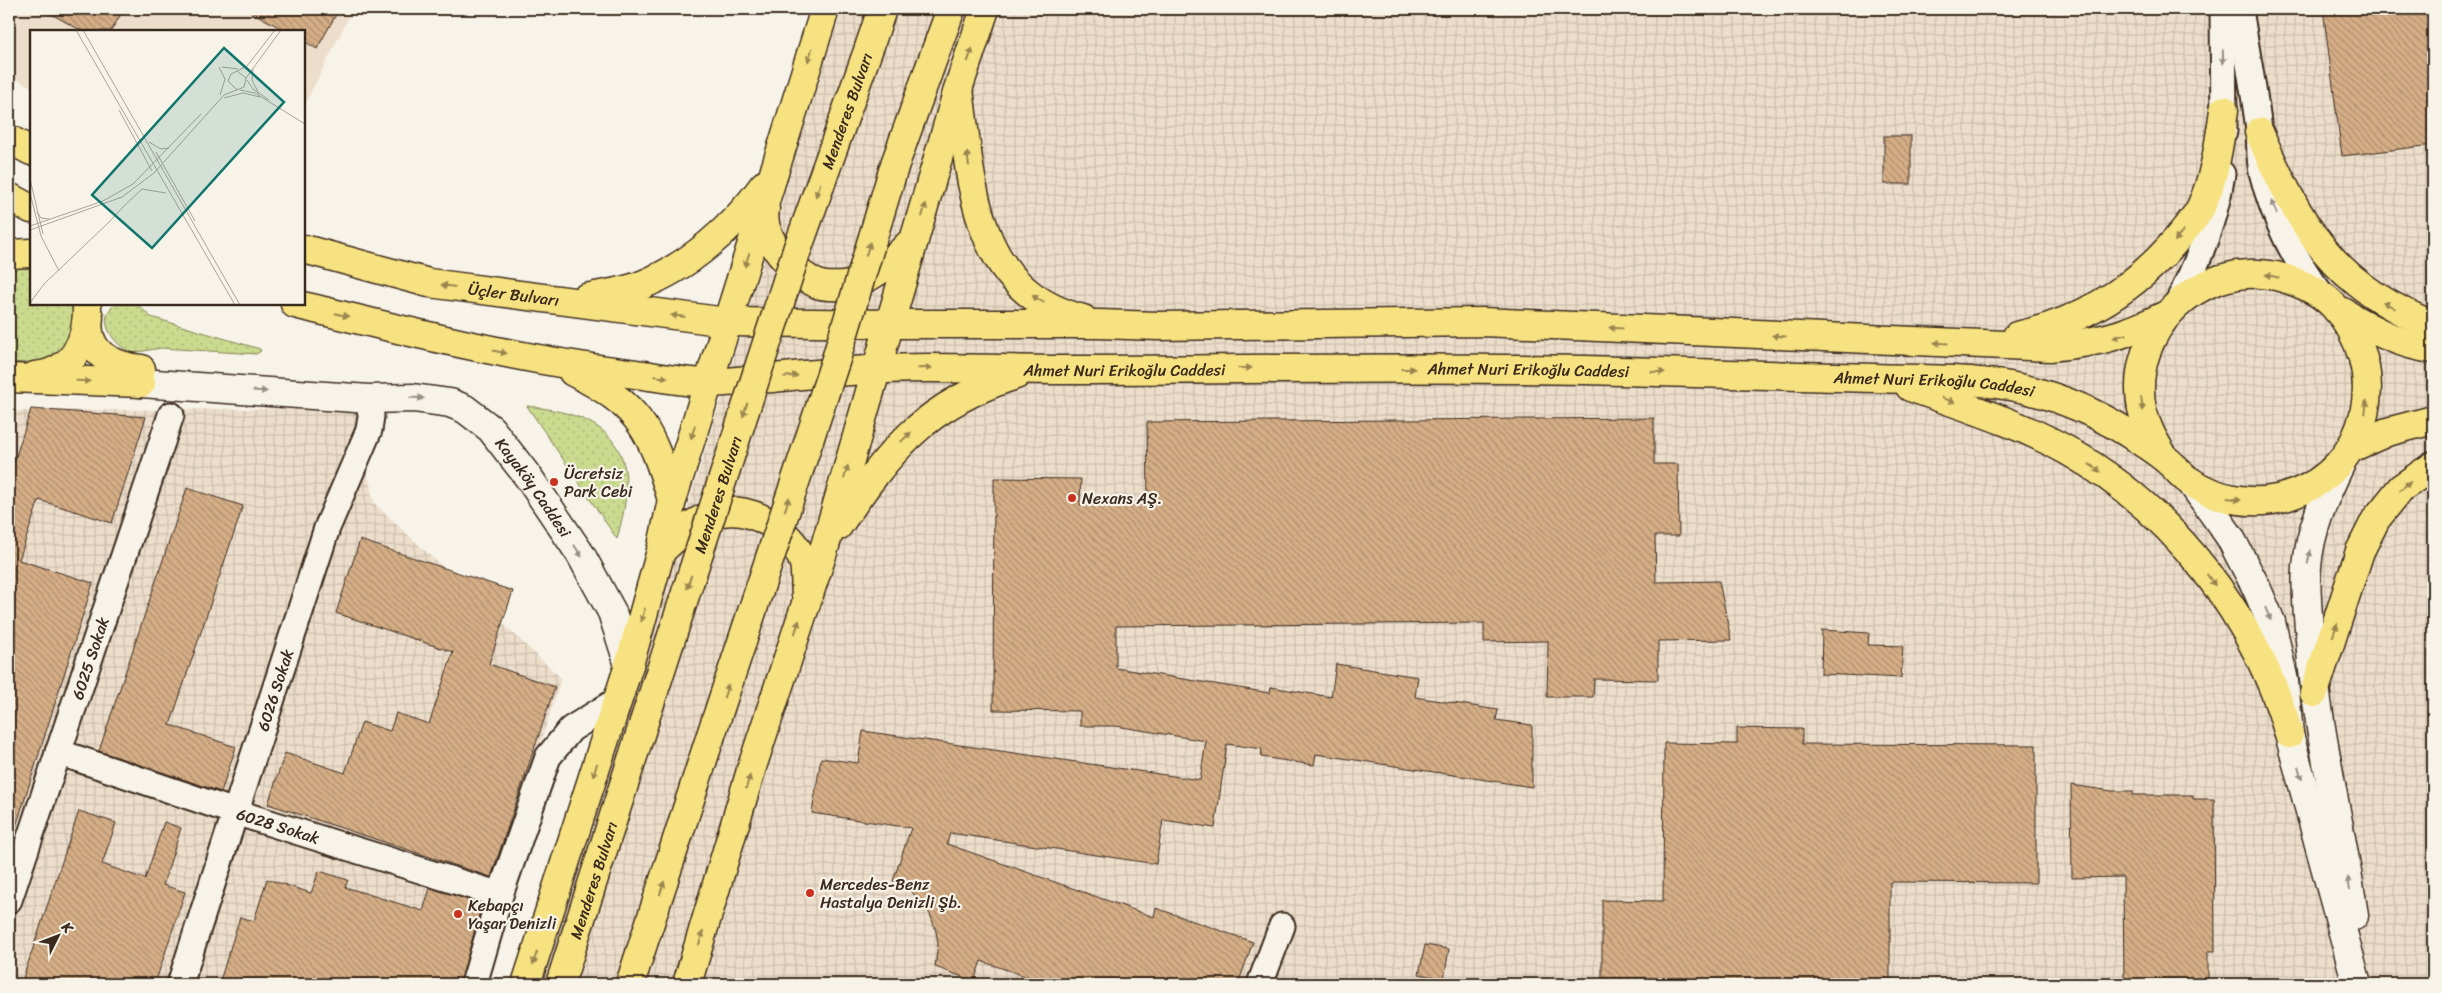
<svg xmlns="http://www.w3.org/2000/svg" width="2442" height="993" font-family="Sriracha,sans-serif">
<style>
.built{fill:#eddecb}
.industrial{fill:url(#industrial-grid)}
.grass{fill:url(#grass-dots);stroke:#828256}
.building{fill:url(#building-back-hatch);stroke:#3b2a1e}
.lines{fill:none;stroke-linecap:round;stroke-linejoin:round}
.minor-casing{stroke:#3b2a1e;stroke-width:29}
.tertiary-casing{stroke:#3b2a1e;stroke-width:31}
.primary-casing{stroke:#3b2a1e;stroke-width:31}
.minor{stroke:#f7f3e8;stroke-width:25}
.tertiary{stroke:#f7f3e8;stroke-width:28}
.primary{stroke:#f7e281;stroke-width:28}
.primary-bridge-casing{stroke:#3b2a1e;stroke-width:31;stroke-linecap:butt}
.primary-bridge{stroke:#f7e281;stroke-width:28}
.oneway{fill:#998650}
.oneway2{fill:#998e83}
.poi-dot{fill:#c8321e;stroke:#f7f3e8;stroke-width:2}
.labels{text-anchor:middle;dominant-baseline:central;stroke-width:4.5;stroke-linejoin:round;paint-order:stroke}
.street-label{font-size:16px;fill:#3b2a1e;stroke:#f7f3e8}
.poi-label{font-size:16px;fill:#3b2a1e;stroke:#f7f3e8;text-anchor:start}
.inset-road{fill:none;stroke:#aca397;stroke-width:1}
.view{fill:#0f766e;fill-opacity:0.15;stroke:#0f766e;stroke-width:2.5}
.inset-edge{fill:none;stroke:#3b2a1e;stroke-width:2.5}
</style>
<defs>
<pattern id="industrial-grid" width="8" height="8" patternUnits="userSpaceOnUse" patternTransform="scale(1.25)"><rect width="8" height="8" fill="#eddecb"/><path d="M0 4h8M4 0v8" fill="none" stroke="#ccbfae"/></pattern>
<pattern id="grass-dots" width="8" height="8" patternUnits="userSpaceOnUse" patternTransform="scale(1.25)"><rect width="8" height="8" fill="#cada8e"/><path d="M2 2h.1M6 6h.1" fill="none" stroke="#aebb7a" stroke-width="1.8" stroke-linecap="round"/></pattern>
<pattern id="building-back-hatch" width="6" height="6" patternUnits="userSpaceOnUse" patternTransform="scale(1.25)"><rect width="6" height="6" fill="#d5ae86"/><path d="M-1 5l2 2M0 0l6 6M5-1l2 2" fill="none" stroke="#ae8e6d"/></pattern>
</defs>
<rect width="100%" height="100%" fill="#f7f3e8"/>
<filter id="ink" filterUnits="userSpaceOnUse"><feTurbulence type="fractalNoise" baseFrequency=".02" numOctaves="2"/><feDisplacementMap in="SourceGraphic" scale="10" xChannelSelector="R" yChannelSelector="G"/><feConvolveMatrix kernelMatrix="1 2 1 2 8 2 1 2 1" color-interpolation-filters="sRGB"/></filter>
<g filter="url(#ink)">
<path class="built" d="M9 9H353L304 106V31H31V87L9 75Z"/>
<g class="industrial">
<path d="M841 9H2433V984H541Z"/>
<path d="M354 408 374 503 561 678 465 984H9V411Z"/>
</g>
<g class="grass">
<path d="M16 268H31V304H71C82 345 46 370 9 361V271Z"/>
<path d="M116 304H137L151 317 260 349 261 351 256 354 161 348 132 353C114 346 94 318 116 304Z"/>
<path d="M527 406C577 412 629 426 626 490 626 506 621 523 617 539Z"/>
</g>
<g class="building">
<path d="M42 9H124L111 31H82Z"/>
<path d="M246 9H339L317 49 304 41V31H286Z"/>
<path d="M2323 9H2433V145L2342 156Z"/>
<rect x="1884" y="136" width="27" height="48"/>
<path d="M31 409 146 417 112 523 39 500 19 560 93 583 13 836 9 835V478Z"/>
<path d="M1654 418V464H1678L1679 536H1655L1656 582 1719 581 1731 640 1658 641V680L1594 679 1593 697H1547L1548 641 1484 642V623L1116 626V668L1270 693 1271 687 1331 697 1336 664 1418 677 1415 697 1498 710 1496 720 1532 725V787L1316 754 1314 765 1261 757 1262 749 1227 744 1215 828 1163 820 1156 864 950 833 947 844 1154 917 1156 908 1253 942 1238 984H1048L981 961 974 981 935 967 938 944 936 931 930 914 913 893 893 881 911 828 812 813 821 758 858 763 863 731 1200 780 1206 741 1116 726H1080V711L993 710 994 478 1081 479 1080 505H1148L1147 422Z"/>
<path d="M187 488 243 506 170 725 236 747 221 792 99 751Z"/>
<path d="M360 540 513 591 489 664 555 687 491 877 268 804 285 753 345 773 362 722 390 731 396 713 429 724 453 652 336 613Z"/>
<path d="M1822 630 1869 633 1868 645 1903 646 1901 678 1821 674Z"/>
<path d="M1737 728 1802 729V744L2036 745V883L1890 882V984H1654V978H1602V900L1663 901 1664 743 1737 744Z"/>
<path d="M2071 785 2112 791H2133V795H2193V799H2214L2215 951H2208V984H2124L2123 877 2072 878Z"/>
<path d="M79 811 116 823 102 864 145 879 164 822 181 828 163 885 185 892 155 984H21Z"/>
<path d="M319 871 348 880 345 887 423 911 430 888 482 904 460 984H219L240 917 254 921 267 879 311 893Z"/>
<path d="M1425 945 1449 949 1444 979 1419 974Z"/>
</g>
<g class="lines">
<defs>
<g id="minor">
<path d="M2223 9 2224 131"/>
<path d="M2240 9C2246 49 2254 89 2259 130 2260 144 2259 158 2262 172 2273 216 2294 260 2322 295"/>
<path d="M2178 302C2199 261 2215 220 2222 174"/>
<path id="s1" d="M58 752 235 812 500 895"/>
<path id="s2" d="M9 900 171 415"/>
<path id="s3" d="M180 984 327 528 369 430 371 416 369 399"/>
<path d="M474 984 500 895 548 757 571 729 618 700"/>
<path d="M1260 984 1282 926"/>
</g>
<g id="tertiary">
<path id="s4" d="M141 383 369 399 413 398 450 403 465 409 491 429 501 442 529 478 581 555 612 612 629 665"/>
<path d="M2341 463C2325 496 2310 529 2307 567 2305 591 2308 615 2310 639 2317 732 2341 823 2354 916"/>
<path d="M2191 482 2230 537 2256 587 2271 622 2284 681 2289 734 2357 984"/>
</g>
<g id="primary">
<path d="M870 45 882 9"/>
<path d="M927 75 951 9"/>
<path d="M960 97C972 189 975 291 1083 319"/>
<path d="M2259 132C2299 225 2333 287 2433 325"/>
<path d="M9 139 31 151"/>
<path d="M9 197 31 209"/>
<path d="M765 209C759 239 793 272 817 284 825 287 844 287 852 284 877 276 896 258 914 239"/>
<path id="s5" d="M304 249 429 283 727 322 891 324H1099L1158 326 1483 322 2050 347C2098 342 2121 337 2164 316"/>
<path d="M9 254 31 253"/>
<path d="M586 298C604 294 623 292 639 286 689 267 734 227 764 185"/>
<path id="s6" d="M295 304C405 331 515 359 628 373 654 376 681 382 706 383 728 383 750 379 772 378 824 373 876 368 929 368 977 368 1025 370 1073 370 1244 370 1415 366 1585 370 1681 372 1778 376 1874 378 1930 380 1989 377 2043 394 2076 404 2109 420 2137 439 2148 446 2159 453 2169 462 2176 468 2181 475 2188 480 2216 500 2256 507 2288 496 2372 469 2392 367 2333 305 2318 290 2296 281 2276 276 2198 260 2127 332 2142 409 2146 427 2154 441 2164 457"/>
<path d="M2343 312C2369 329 2402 345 2433 349"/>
<path d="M89 317C84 352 111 366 141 369"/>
<path d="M2017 336C2080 322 2135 289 2177 239 2184 230 2194 220 2200 209 2215 178 2219 144 2224 110"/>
<path d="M573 372C641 406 651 430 672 500"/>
<path d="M35 376C75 372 88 339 87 304"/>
<path d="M9 378 141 383"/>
<path d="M1910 387C1963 406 2019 423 2068 451 2174 511 2256 618 2289 734"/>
<path d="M2351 448 2387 432 2433 420"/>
<path d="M838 526C890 450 925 404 1016 375"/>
<path d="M661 551C678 535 695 519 718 513 752 504 794 532 804 564 806 574 805 585 806 595"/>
<path d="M2314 693 2360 551 2376 519 2401 488 2433 466"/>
<path d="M526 984 629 665 661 551 672 500 825 9"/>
<path id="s7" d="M560 984 644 722"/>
<path d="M630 984 710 738"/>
<path d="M687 984 752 767 825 546 959 86 985 9"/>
</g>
</defs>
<use href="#minor" class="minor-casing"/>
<use href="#tertiary" class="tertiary-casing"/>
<use href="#primary" class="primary-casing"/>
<use href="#minor" class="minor"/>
<use href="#tertiary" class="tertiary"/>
<use href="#primary" class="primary"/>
<defs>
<g id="primary-bridge">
<path id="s8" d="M644 722 797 250 870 45"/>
<path d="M710 738 837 356 895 164 927 75"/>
</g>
</defs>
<use href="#primary-bridge" class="primary-bridge-casing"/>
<use href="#primary-bridge" class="primary-bridge"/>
</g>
<defs><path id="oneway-solid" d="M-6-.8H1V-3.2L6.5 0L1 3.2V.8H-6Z" transform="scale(1.25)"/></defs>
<g class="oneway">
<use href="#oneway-solid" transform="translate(810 55) rotate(108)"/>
<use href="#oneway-solid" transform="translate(970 55) rotate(-71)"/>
<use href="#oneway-solid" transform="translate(968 159) rotate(-98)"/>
<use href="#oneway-solid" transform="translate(818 190) rotate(110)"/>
<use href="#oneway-solid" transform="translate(924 210) rotate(-74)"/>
<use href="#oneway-solid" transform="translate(2179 236) rotate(129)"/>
<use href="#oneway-solid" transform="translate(868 249) rotate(-72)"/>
<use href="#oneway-solid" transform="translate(747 260) rotate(108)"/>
<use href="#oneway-solid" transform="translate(2272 276) rotate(-167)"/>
<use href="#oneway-solid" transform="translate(448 286) rotate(-172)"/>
<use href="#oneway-solid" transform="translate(1038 299) rotate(-148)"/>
<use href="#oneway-solid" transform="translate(2389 305) rotate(-150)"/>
<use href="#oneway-solid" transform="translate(342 315) rotate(14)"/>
<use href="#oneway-solid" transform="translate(678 316) rotate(-173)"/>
<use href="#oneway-solid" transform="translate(1616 328) rotate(-177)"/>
<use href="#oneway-solid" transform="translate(1779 336) rotate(-177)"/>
<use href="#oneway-solid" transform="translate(2120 336) rotate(164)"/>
<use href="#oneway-solid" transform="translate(1941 343) rotate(-177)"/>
<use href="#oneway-solid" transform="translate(500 352) rotate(12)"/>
<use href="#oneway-solid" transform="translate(925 368) rotate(-1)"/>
<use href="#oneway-solid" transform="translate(1245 368) rotate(-1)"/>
<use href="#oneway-solid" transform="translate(1408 369)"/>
<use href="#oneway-solid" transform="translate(1658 372) rotate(2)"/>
<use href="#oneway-solid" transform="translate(791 376) rotate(-5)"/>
<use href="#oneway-solid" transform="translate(661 377) rotate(7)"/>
<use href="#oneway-solid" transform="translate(83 381) rotate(2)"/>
<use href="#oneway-solid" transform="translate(1948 400) rotate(19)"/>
<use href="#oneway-solid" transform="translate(2142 404) rotate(83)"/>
<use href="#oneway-solid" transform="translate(2366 407) rotate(-84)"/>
<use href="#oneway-solid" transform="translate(745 410) rotate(108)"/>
<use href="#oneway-solid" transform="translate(693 432) rotate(107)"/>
<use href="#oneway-solid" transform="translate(906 437) rotate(-43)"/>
<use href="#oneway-solid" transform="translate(2095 468) rotate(34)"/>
<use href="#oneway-solid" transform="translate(846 472) rotate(-74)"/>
<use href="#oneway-solid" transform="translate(2405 486) rotate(-39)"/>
<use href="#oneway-solid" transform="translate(2234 499) rotate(10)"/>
<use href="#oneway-solid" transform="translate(787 504) rotate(-72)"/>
<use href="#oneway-solid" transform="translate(2211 580) rotate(54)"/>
<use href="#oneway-solid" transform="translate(689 582) rotate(108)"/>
<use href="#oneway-solid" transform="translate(643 615) rotate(106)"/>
<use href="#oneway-solid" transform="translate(797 627) rotate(-72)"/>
<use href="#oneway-solid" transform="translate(2335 630) rotate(-71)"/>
<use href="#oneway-solid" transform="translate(726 691) rotate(-72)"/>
<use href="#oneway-solid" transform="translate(595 770) rotate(108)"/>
<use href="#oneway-solid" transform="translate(748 782) rotate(-73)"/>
<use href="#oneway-solid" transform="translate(662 888) rotate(-72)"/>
<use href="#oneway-solid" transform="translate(701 938) rotate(-73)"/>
<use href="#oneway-solid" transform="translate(535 958) rotate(108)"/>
</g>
<g class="oneway2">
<use href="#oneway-solid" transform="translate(2223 57) rotate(89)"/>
<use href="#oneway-solid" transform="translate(2274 207) rotate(-112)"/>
<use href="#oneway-solid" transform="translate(260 391) rotate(4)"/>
<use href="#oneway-solid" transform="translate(417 398) rotate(3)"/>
<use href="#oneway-solid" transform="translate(578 551) rotate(57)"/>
<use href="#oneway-solid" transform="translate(2309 557) rotate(-80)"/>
<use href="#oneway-solid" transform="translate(2268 614) rotate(67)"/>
<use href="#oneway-solid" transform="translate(2300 773) rotate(75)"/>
<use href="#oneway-solid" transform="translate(2349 884) rotate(-98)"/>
</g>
</g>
<g class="poi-dot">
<circle cx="554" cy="482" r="5"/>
<circle cx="1072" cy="498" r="5"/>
<circle cx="810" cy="893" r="5"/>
<circle cx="458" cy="914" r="5"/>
</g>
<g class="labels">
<g class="street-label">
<text stroke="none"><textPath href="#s8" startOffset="644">Menderes Bulvarı</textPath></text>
<text stroke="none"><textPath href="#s5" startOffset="215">Üçler Bulvarı</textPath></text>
<text stroke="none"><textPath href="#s6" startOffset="838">Ahmet Nuri Erikoğlu Caddesi</textPath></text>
<text stroke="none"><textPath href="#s6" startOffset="1242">Ahmet Nuri Erikoğlu Caddesi</textPath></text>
<text stroke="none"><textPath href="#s6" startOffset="1648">Ahmet Nuri Erikoğlu Caddesi</textPath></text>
<text stroke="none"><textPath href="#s4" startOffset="431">Kayaköy Caddesi</textPath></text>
<text stroke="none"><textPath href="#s8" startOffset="239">Menderes Bulvarı</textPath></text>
<text stroke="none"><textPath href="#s2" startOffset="255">6025 Sokak</textPath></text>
<text stroke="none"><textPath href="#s3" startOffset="309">6026 Sokak</textPath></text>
<text stroke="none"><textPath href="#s1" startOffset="232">6028 Sokak</textPath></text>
<text stroke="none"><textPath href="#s7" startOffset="109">Menderes Bulvarı</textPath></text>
</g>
<g class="poi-label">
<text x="564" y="473">Ücretsiz<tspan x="564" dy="18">Park Cebi</tspan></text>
<text x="1082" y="498">Nexans AŞ.</text>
<text x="820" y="884">Mercedes-Benz<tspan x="820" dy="18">Hastalya Denizli Şb.</tspan></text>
<text x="468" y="905">Kebapçı<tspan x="468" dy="18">Yaşar Denizli</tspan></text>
</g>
</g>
<g transform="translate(30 30)">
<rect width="275" height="275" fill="#f7f3e8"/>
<path class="inset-road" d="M46 0 205 275M53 0 210 275M189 37 195 49 190 65M192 37 208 39M223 39 222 50 229 64M207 41 217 36 245 0M216 48 251 0M217 50 223 59 239 70M210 60 225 63 275 94M194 68 213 63 230 67M89 80 122 141M119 112 131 119 139 118M126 122 165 191M0 149 13 204M0 163 11 206 29 241M93 177 112 159 136 163M7 182 11 188 19 189M78 193 93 177M0 196 73 171 103 154 171 84M0 200 92 167 124 143 194 65 214 57 216 48 207 41 201 44 198 51 207 60M0 273 14 254 78 193"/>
<path class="view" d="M194 18 254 72 122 218 62 165Z"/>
<rect width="275" height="275" class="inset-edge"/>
</g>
<rect width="2442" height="993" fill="none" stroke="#f7f3e8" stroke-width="30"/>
<rect x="15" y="15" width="2412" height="963" fill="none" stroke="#3b2a1e" stroke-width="2" filter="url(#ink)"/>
<g transform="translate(58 936) rotate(48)" stroke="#f7f3e8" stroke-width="4" paint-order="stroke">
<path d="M0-4L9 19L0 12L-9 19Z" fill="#3b2a1e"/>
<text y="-8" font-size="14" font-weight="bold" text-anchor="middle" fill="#3b2a1e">K</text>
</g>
</svg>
